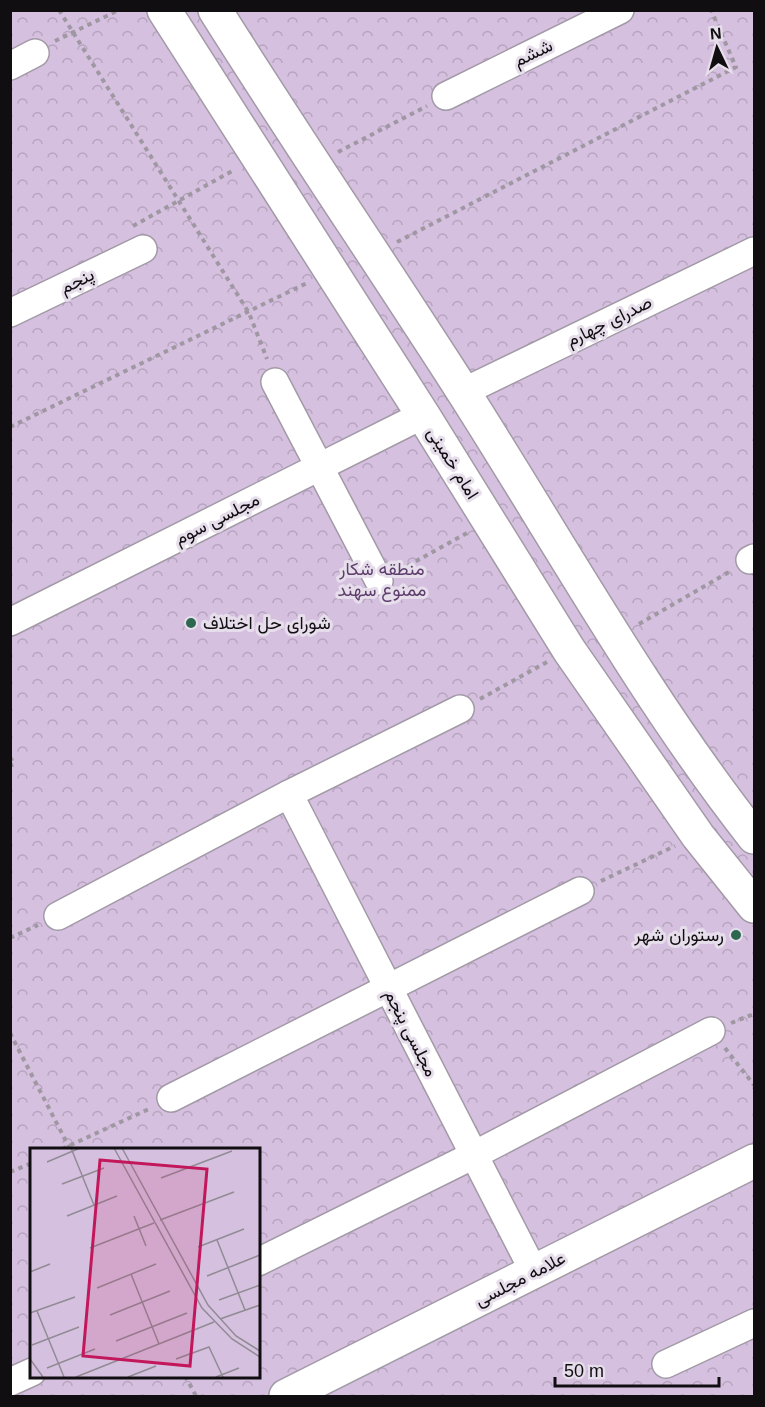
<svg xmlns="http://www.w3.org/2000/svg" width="765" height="1407" font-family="Helvetica,Vazirmatn,sans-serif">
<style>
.park{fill:url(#park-crowns);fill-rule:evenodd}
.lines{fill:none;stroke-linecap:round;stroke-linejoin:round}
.street-casing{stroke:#a29aa6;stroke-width:30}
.secondary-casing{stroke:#a29aa6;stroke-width:36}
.primary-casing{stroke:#a29aa6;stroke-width:36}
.path{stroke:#9f98a2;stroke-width:4;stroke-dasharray:4.5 4.5;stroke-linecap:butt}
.street{stroke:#fff;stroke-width:27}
.secondary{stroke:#fff;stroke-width:33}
.primary{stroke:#fff;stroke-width:33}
.poi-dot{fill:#2d6750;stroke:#e7deeb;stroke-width:2}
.labels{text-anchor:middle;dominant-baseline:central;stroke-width:6;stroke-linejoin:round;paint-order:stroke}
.street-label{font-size:18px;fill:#110e12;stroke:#e7deeb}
.park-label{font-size:18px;fill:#5d3d6b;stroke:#e7deeb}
.poi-label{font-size:18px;fill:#110e12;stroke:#e7deeb;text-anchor:start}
.inset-road{fill:none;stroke:#918b94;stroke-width:1.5}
.view{fill:#c2185b;fill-opacity:0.15;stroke:#c2185b;stroke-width:3}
.inset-edge{fill:none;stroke:#110e12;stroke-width:3}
</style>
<defs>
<pattern id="park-crowns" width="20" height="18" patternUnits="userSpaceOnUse" patternTransform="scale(1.5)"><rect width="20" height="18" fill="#d6c0e0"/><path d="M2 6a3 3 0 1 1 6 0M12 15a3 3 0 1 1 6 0" fill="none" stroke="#b7a4bf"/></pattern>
</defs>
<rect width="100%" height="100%" fill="#e7deeb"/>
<path class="park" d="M10 11H754V1396H11ZM32 1149H258V1376H32Z"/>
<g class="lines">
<defs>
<g id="street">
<path d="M10 66 35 53"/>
<path d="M446 96 620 10"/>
<path d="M10 313 143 249"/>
<path d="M275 382 379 581"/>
<path d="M463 392 754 251"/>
<path d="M750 560 754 558"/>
<path d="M10 622 423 415"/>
<path d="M289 794 534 1272"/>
<path d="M58 916 289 794 460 709"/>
<path d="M171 1098 580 891"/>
<path d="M258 1262 474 1155 711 1031"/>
<path d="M666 1364 754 1323"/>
<path d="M10 1382 32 1372"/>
</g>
<path id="secondary" d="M286 1396 754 1161"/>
<g id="primary">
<path d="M164 10 423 415 569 650 698 836 754 906"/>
<path d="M215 10C296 139 382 265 464 393 559 542 645 698 754 837"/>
</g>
</defs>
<use href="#street" class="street-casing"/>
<use href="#secondary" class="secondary-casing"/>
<use href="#primary" class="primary-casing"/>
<g class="path">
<path d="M59 10 249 313 267 359"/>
<path d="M55 41 119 10"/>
<path d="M338 152 427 106"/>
<path d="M133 226 234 170"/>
<path d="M397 242 736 67 711 10"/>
<path d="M10 427 307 283"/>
<path d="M400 570 467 533"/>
<path d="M639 624 731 571"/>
<path d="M480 699 547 662"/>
<path d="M10 757 14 764 10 766"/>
<path d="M601 881 675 846"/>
<path d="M10 938 38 925"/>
<path d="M731 1023 754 1014"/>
<path d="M10 1033 70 1149"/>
<path d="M725 1048 754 1085"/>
<path d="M62 1149 151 1108"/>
<path d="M10 1172 32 1163"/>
<path d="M185 1376 196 1396"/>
</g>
<use href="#street" class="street"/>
<use href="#secondary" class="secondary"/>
<use href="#primary" class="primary"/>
</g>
<g class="poi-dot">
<circle cx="191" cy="623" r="6"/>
<circle cx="736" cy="935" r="6"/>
</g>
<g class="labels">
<g class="street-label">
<text transform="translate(533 53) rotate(-26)">ششم</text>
<text transform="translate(77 281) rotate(-26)">پنجم</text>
<text transform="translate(609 321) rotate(-26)">صدرای چهارم</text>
<text transform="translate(453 463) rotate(58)">امام خمینی</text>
<text transform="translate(217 519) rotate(-27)">مجلسی سوم</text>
<text transform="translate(411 1033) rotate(63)">مجلسی پنجم</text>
<text transform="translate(520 1279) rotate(-27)">علامه مجلسی</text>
</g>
<g class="park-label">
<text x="382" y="569">منطقه شکار<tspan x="382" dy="21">ممنوع سهند</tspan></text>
</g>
<g class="poi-label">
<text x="203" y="623">شورای حل اختلاف</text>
<text x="724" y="935" text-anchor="end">رستوران شهر</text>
</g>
</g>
<g transform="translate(30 1148)">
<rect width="230" height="230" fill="#e7deeb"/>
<path d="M0 0H229V229H0Z" fill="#d6c0e0"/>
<path class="inset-road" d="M41 0 64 57M84 0 172 160 202 191 230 209M92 0 178 157 206 188 230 203M17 14 50 0M131 30 202 3M32 36 74 20M37 68 87 48M104 68 116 98M130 72 204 44M187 92 215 162M168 99 214 81M60 100 124 75M0 124 20 116M101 126 129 196M177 128 230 107M67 140 126 116M189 152 230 137M7 163 34 229M0 165 45 149M80 167 140 143M190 171 230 157M86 193 157 165M2 197 49 179M0 211 13 229M146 211 179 199 193 229M17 220 65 201M46 229 184 174M98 229 126 218M186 229 209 220"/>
<path class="view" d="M70 12 177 21 160 218 53 208Z"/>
<rect width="230" height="230" class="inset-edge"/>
</g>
<rect width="765" height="1407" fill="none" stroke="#110e12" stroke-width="24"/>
<g transform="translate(717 48) rotate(355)" stroke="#e7deeb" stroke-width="4.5" paint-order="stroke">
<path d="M0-4.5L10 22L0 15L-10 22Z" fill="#110e12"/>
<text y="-9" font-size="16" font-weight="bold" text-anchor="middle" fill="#110e12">N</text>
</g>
<path d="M555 1377v9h164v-9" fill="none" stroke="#110e12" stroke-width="3"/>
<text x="564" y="1377" font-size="18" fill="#110e12" stroke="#e7deeb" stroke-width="4.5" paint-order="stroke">50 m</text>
</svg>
